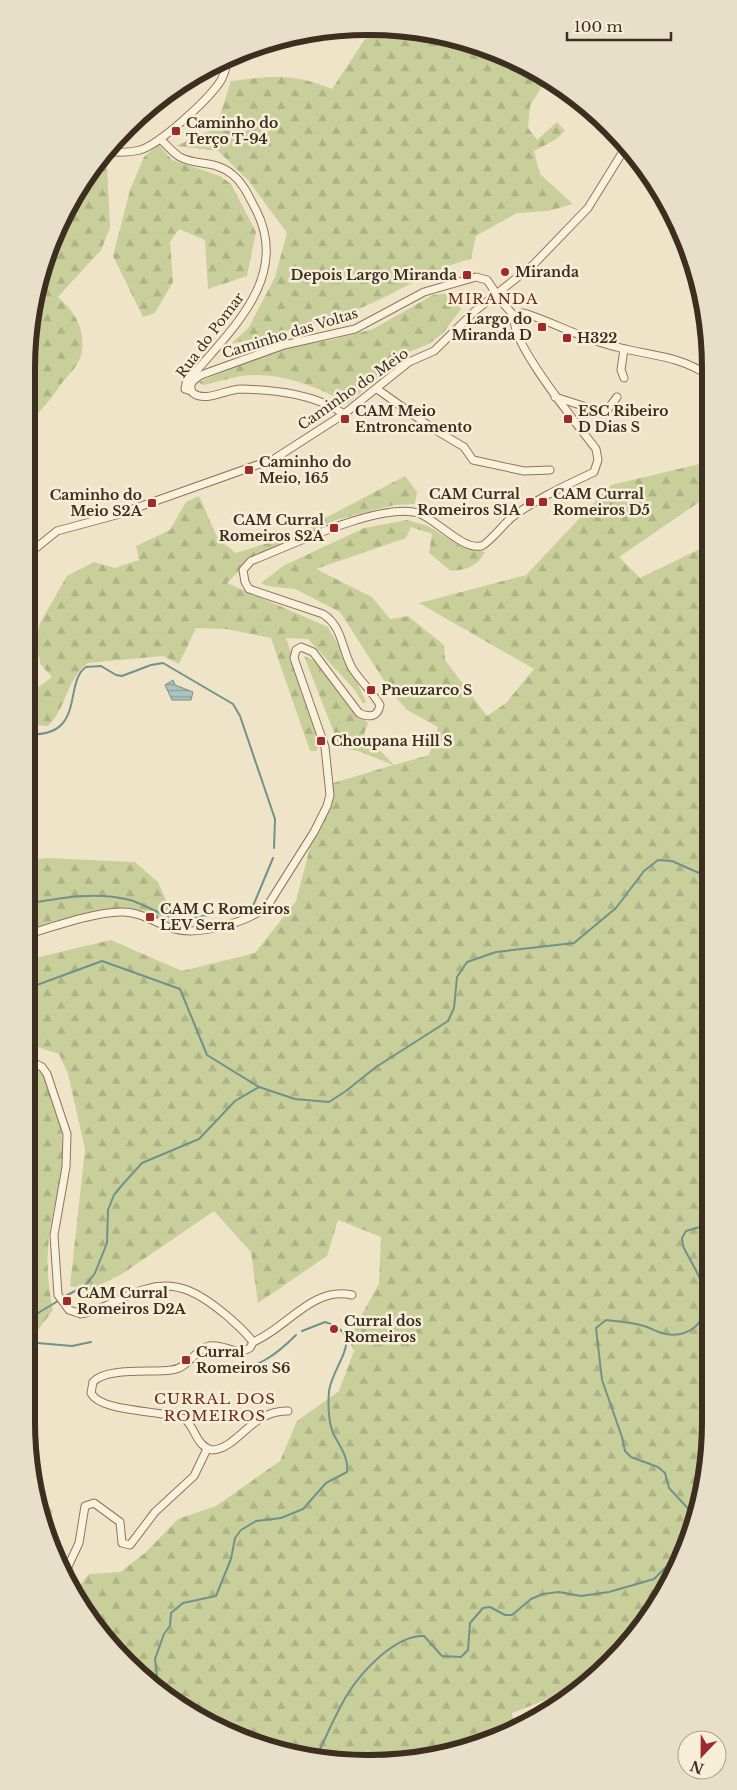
<svg xmlns="http://www.w3.org/2000/svg" width="737" height="1790" font-family="'Libre Baskerville',serif">
<style>
.grass{fill:url(#grass-dots)}
.forest{fill:url(#forest-firs)}
.water{fill:url(#water-rules);stroke:#6f938a}
.lines{fill:none;stroke-linecap:round;stroke-linejoin:round}
.stream{stroke:#6f938a;stroke-width:2}
.street-casing{stroke:#8d765c;stroke-width:9}
.street{stroke:#faf1dc;stroke-width:7}
.poi-dot{fill:#9e2a2b;stroke:#f7eed8;stroke-width:2}
.labels{text-anchor:middle;dominant-baseline:central;stroke-width:5;stroke-linejoin:round;paint-order:stroke}
.poi-label{font-size:14px;font-weight:bold;fill:#3d2e20;stroke:#f7eed8;text-anchor:start}
.street-label{font-size:14px;fill:#3d2e20;stroke:#f7eed8}
.neighbourhood-label{font-size:15px;letter-spacing:1px;fill:#6b2e1e;stroke:#f7eed8}
.rim{fill:none;stroke:#3d2e20;stroke-width:6}
</style>
<defs>
<pattern id="grass-dots" width="8" height="8" patternUnits="userSpaceOnUse" patternTransform="scale(1.25)"><rect width="8" height="8" fill="#c9cf9b"/><path d="M2 2h.1M6 6h.1" fill="none" stroke="#aeb285" stroke-width="1.8" stroke-linecap="round"/></pattern>
<pattern id="forest-firs" width="22" height="20" patternUnits="userSpaceOnUse" patternTransform="scale(1.25)"><rect width="22" height="20" fill="#c9cf9b"/><path d="M5 1l3.5 6h-7zM16 11l3.5 6h-7z" fill="#aeb285"/></pattern>
<pattern id="water-rules" width="6" height="5" patternUnits="userSpaceOnUse" patternTransform="scale(1.25)"><rect width="6" height="5" fill="#a9c4bc"/><path d="M0 2.5h6" fill="none" stroke="#8ba098"/></pattern>
</defs>
<rect width="100%" height="100%" fill="#f0e4c8"/>
<path class="grass" d="M630 149 659 192 652 195 628 152Z"/>
<g class="forest">
<path d="M395 29H413L478 44 547 78 530 106 528 128 537 140 557 122 565 131 555 140 534 151 540 174 573 204 548 211 517 213 476 236 471 259C432 268 400 292 363 307 321 324 276 333 231 344L249 327 275 277 287 233 248 180 218 151 176 146 216 128 231 81C272 76 293 73 332 89L367 36Z"/>
<path d="M158 144 172 160 220 176 231 184 256 232 247 276 208 289 205 240 179 229 170 242 173 282 155 313 143 317 113 256 130 190 144 157Z"/>
<path d="M96 164 107 165 110 228 101 250 58 297C74 311 85 328 82 351 81 363 69 374 62 383 52 397 41 413 26 423V369L44 259 72 198Z"/>
<path d="M451 293 461 309 443 333 429 344 406 353 348 403C315 386 278 371 241 376 228 378 216 383 203 385L198 382 285 347 331 340 373 329 433 295Z"/>
<path d="M708 462V496L619 557 640 578 708 545 711 1421 693 1531 640 1630 587 1684 512 1713 514 1728 436 1757 324 1761 259 1746 198 1718 111 1647 73 1594 89 1574 120 1572 145 1553 178 1519 216 1506 280 1461 297 1421 339 1391 354 1351 348 1339 379 1284 381 1237 338 1220 327 1256 258 1303 251 1252 214 1211 122 1274 90 1290 70 1286 85 1149 68 1074 59 1054 26 1043V960L111 940 182 971 255 953 296 901 314 832 330 784 393 765 358 751 340 748 304 656 317 662 346 703 368 723 364 734 394 765 429 755 438 727 407 710 392 693 340 612 295 589 267 586 261 583 283 566 364 528 407 520 428 526 460 546 485 552C478 566 466 570 451 571L429 553 432 534 411 527 406 538 316 569 372 597 390 619 408 616 444 645 445 660 487 716 506 703 534 669 419 603 526 575 611 485Z"/>
<path d="M405 476 417 492 415 504 394 505 336 520 289 545 244 566 227 583 328 627 346 658 366 702 363 703 353 688 308 639 286 638 322 742 316 751H310L271 638 226 629 196 628 179 664 163 656 88 663C66 679 67 708 48 726L33 725 26 721V696L52 677 41 665 35 642 40 623 67 576 94 562 115 568 139 560 136 546 170 530 186 502 199 496 218 539 236 553 293 535Z"/>
<path d="M46 858 135 862 158 882 166 900 187 920 181 930 125 912 26 935V861Z"/>
<path d="M26 1064 42 1070C51 1095 62 1120 63 1147 64 1178 52 1208 49 1238 46 1262 48 1287 53 1310L26 1346Z"/>
<path d="M39 1497 53 1511 46 1535 45 1532Z"/>
<path d="M51 1545 60 1555 70 1559 63 1572Z"/>
</g>
<path class="water" d="M173 680 175 685 193 692 191 700H172L165 685Z"/>
<g class="lines">
<g class="stream">
<path d="M26 734C87 739 63 682 86 667L101 666 116 675 122 676 151 665 163 663 233 704 240 716 275 819 274 848"/>
<path d="M26 904C60 898 95 891 130 900 147 905 162 917 180 919"/>
<path d="M188 919 253 906 273 858"/>
<path d="M26 989 102 961 180 989 207 1055 259 1087"/>
<path d="M26 1157V1172"/>
<path d="M62 1298 86 1285 95 1273 107 1243 108 1210 114 1195 123 1184 142 1163 199 1139 235 1101 259 1087 295 1099 329 1102 346 1091 376 1067 448 1021 454 1008 457 977 467 962 496 952 574 943 616 908 644 871 658 860 672 861 699 873 709 862"/>
<path d="M26 1325 38 1313 58 1301"/>
<path d="M26 1342 72 1346 91 1342"/>
<path d="M227 1367C254 1373 278 1353 296 1335"/>
<path d="M695 1516 669 1488 665 1473 658 1467 631 1457 625 1451 622 1437 602 1380 596 1328 606 1320C618 1321 632 1322 644 1326 651 1328 658 1333 666 1334 677 1336 686 1334 695 1327 722 1302 694 1270 683 1246L682 1238 686 1231 703 1226 710 1217"/>
<path d="M158 1685 155 1659 164 1634 170 1626 171 1613 183 1603 216 1596 231 1559 235 1538 241 1530 256 1521 281 1518 303 1509 326 1483 347 1472C349 1457 339 1445 333 1433 328 1420 328 1404 329 1391 333 1363 368 1335 325 1322L302 1331"/>
<path d="M311 1758 319 1751C328 1733 336 1713 347 1695 361 1672 395 1635 424 1636L442 1656 461 1657 468 1650 470 1623 483 1608 490 1607 505 1615H512L531 1599 543 1594 559 1592 581 1596 609 1592 654 1579 665 1568 676 1563"/>
</g>
<defs>
<g id="street">
<path d="M160 139C166 144 173 153 180 157 197 166 216 160 233 175 244 184 249 197 256 210 292 280 226 334 186 383L185 389 191 391"/>
<path d="M105 151C117 153 128 153 140 150 160 144 204 103 217 86 224 78 226 68 228 57"/>
<path d="M515 317 522 313 527 314C557 324 585 340 617 347 651 356 677 355 708 375"/>
<path d="M624 349 621 370 624 378"/>
<path d="M377 389 432 428 464 447 473 460 524 471 550 470"/>
<path d="M555 397 605 413 617 397"/>
<path d="M344 414C315 394 276 390 241 389 226 389 206 403 193 393 187 385 194 379 201 375L284 345 355 329 424 292 476 277 487 280 502 302 515 317"/>
<path d="M26 556 57 531 116 515 274 459 344 414 409 362 434 351 475 311 533 265 588 208 627 145"/>
<path d="M26 772H27"/>
<path d="M26 935C52 927 98 911 123 912 141 912 157 924 174 929 199 936 250 922 268 905L314 832 327 806 330 795 325 747 294 658 296 650 301 647 313 652 359 713C369 718 378 717 380 705 372 691 360 681 352 668 341 648 343 627 323 614L249 589 245 582 243 570 251 561C289 546 380 502 418 513 436 519 462 550 481 546 487 545 504 524 511 518 537 498 565 486 594 472L598 460 596 449C581 429 506 338 515 317"/>
<path d="M26 1059 42 1067 47 1074 67 1134 66 1167 54 1235 58 1295 69 1310 81 1314C104 1310 124 1295 146 1289 178 1279 202 1295 226 1315 235 1323 245 1331 253 1342"/>
<path d="M253 1342 250 1348C235 1357 224 1343 209 1346 194 1350 188 1369 171 1370 152 1373 106 1367 93 1382L91 1393C101 1413 164 1410 185 1419 196 1429 196 1446 212 1450 238 1449 251 1410 288 1411"/>
<path d="M253 1342C286 1329 312 1286 352 1295"/>
<path d="M64 1575 79 1543 85 1506 94 1503 120 1522 122 1543 130 1545 155 1512 194 1476 207 1449"/>
</g>
</defs>
<use href="#street" class="street-casing"/>
<use href="#street" class="street"/>
</g>
<g class="poi-dot">
<rect x="171" y="126" width="10" height="10" rx="2.5"/>
<circle cx="505" cy="272" r="5"/>
<rect x="462" y="270" width="10" height="10" rx="2.5"/>
<rect x="537" y="322" width="10" height="10" rx="2.5"/>
<rect x="562" y="333" width="10" height="10" rx="2.5"/>
<rect x="340" y="414" width="10" height="10" rx="2.5"/>
<rect x="563" y="414" width="10" height="10" rx="2.5"/>
<rect x="244" y="465" width="10" height="10" rx="2.5"/>
<rect x="525" y="497" width="10" height="10" rx="2.5"/>
<rect x="538" y="497" width="10" height="10" rx="2.5"/>
<rect x="147" y="498" width="10" height="10" rx="2.5"/>
<rect x="329" y="523" width="10" height="10" rx="2.5"/>
<rect x="366" y="685" width="10" height="10" rx="2.5"/>
<rect x="316" y="736" width="10" height="10" rx="2.5"/>
<rect x="145" y="912" width="10" height="10" rx="2.5"/>
<rect x="62" y="1296" width="10" height="10" rx="2.5"/>
<circle cx="334" cy="1329" r="5"/>
<rect x="181" y="1355" width="10" height="10" rx="2.5"/>
</g>
<g class="labels">
<g class="poi-label">
<text x="186" y="123">Caminho do<tspan x="186" dy="16">Terço T-94</tspan></text>
<text x="515" y="272">Miranda</text>
<text x="457" y="275" text-anchor="end">Depois Largo Miranda</text>
<text x="532" y="319" text-anchor="end">Largo do<tspan x="532" dy="16">Miranda D</tspan></text>
<text x="577" y="338">H322</text>
<text x="355" y="411">CAM Meio<tspan x="355" dy="16">Entroncamento</tspan></text>
<text x="578" y="411">ESC Ribeiro<tspan x="578" dy="16">D Dias S</tspan></text>
<text x="259" y="462">Caminho do<tspan x="259" dy="16">Meio, 165</tspan></text>
<text x="520" y="494" text-anchor="end">CAM Curral<tspan x="520" dy="16">Romeiros S1A</tspan></text>
<text x="553" y="494">CAM Curral<tspan x="553" dy="16">Romeiros D5</tspan></text>
<text x="142" y="495" text-anchor="end">Caminho do<tspan x="142" dy="16">Meio S2A</tspan></text>
<text x="324" y="520" text-anchor="end">CAM Curral<tspan x="324" dy="16">Romeiros S2A</tspan></text>
<text x="381" y="690">Pneuzarco S</text>
<text x="331" y="741">Choupana Hill S</text>
<text x="160" y="909">CAM C Romeiros<tspan x="160" dy="16">LEV Serra</tspan></text>
<text x="77" y="1293">CAM Curral<tspan x="77" dy="16">Romeiros D2A</tspan></text>
<text x="344" y="1321">Curral dos<tspan x="344" dy="16">Romeiros</tspan></text>
<text x="196" y="1352">Curral<tspan x="196" dy="16">Romeiros S6</tspan></text>
</g>
<g class="street-label">
<text transform="translate(290 333) rotate(-17)">Caminho das Voltas</text>
<text transform="translate(210 335) rotate(-53)">Rua do Pomar</text>
<text transform="translate(353 389) rotate(-35)">Caminho do Meio</text>
</g>
<g class="neighbourhood-label">
<text x="493" y="298">MIRANDA</text>
<text x="215" y="1398">CURRAL DOS<tspan x="215" dy="17">ROMEIROS</tspan></text>
</g>
</g>
<path d="M0 0H737V1790H0ZM368 35H369A333 333 0 0 1 702 368V1422A333 333 0 0 1 369 1755H368A333 333 0 0 1 35 1422V368A333 333 0 0 1 368 35Z" fill="#e8dfc9" fill-rule="evenodd"/>
<path class="rim" d="M368 35H369A333 333 0 0 1 702 368V1422A333 333 0 0 1 369 1755H368A333 333 0 0 1 35 1422V368A333 333 0 0 1 368 35Z"/>
<g transform="translate(702 1755) rotate(202)"><circle r="24" fill="#f7eed8" stroke="#ada18e"/>
<path d="M0-4L9 19L0 12L-9 19Z" fill="#9e2a2b"/>
<text y="-8" font-size="14" font-weight="bold" text-anchor="middle" fill="#3d2e20">N</text>
</g>
<path d="M567 32v8h104v-8" fill="none" stroke="#3d2e20" stroke-width="2.5"/>
<text x="574" y="32" font-size="15" fill="#3d2e20" stroke="#f7eed8" stroke-width="4" paint-order="stroke">100 m</text>
</svg>
